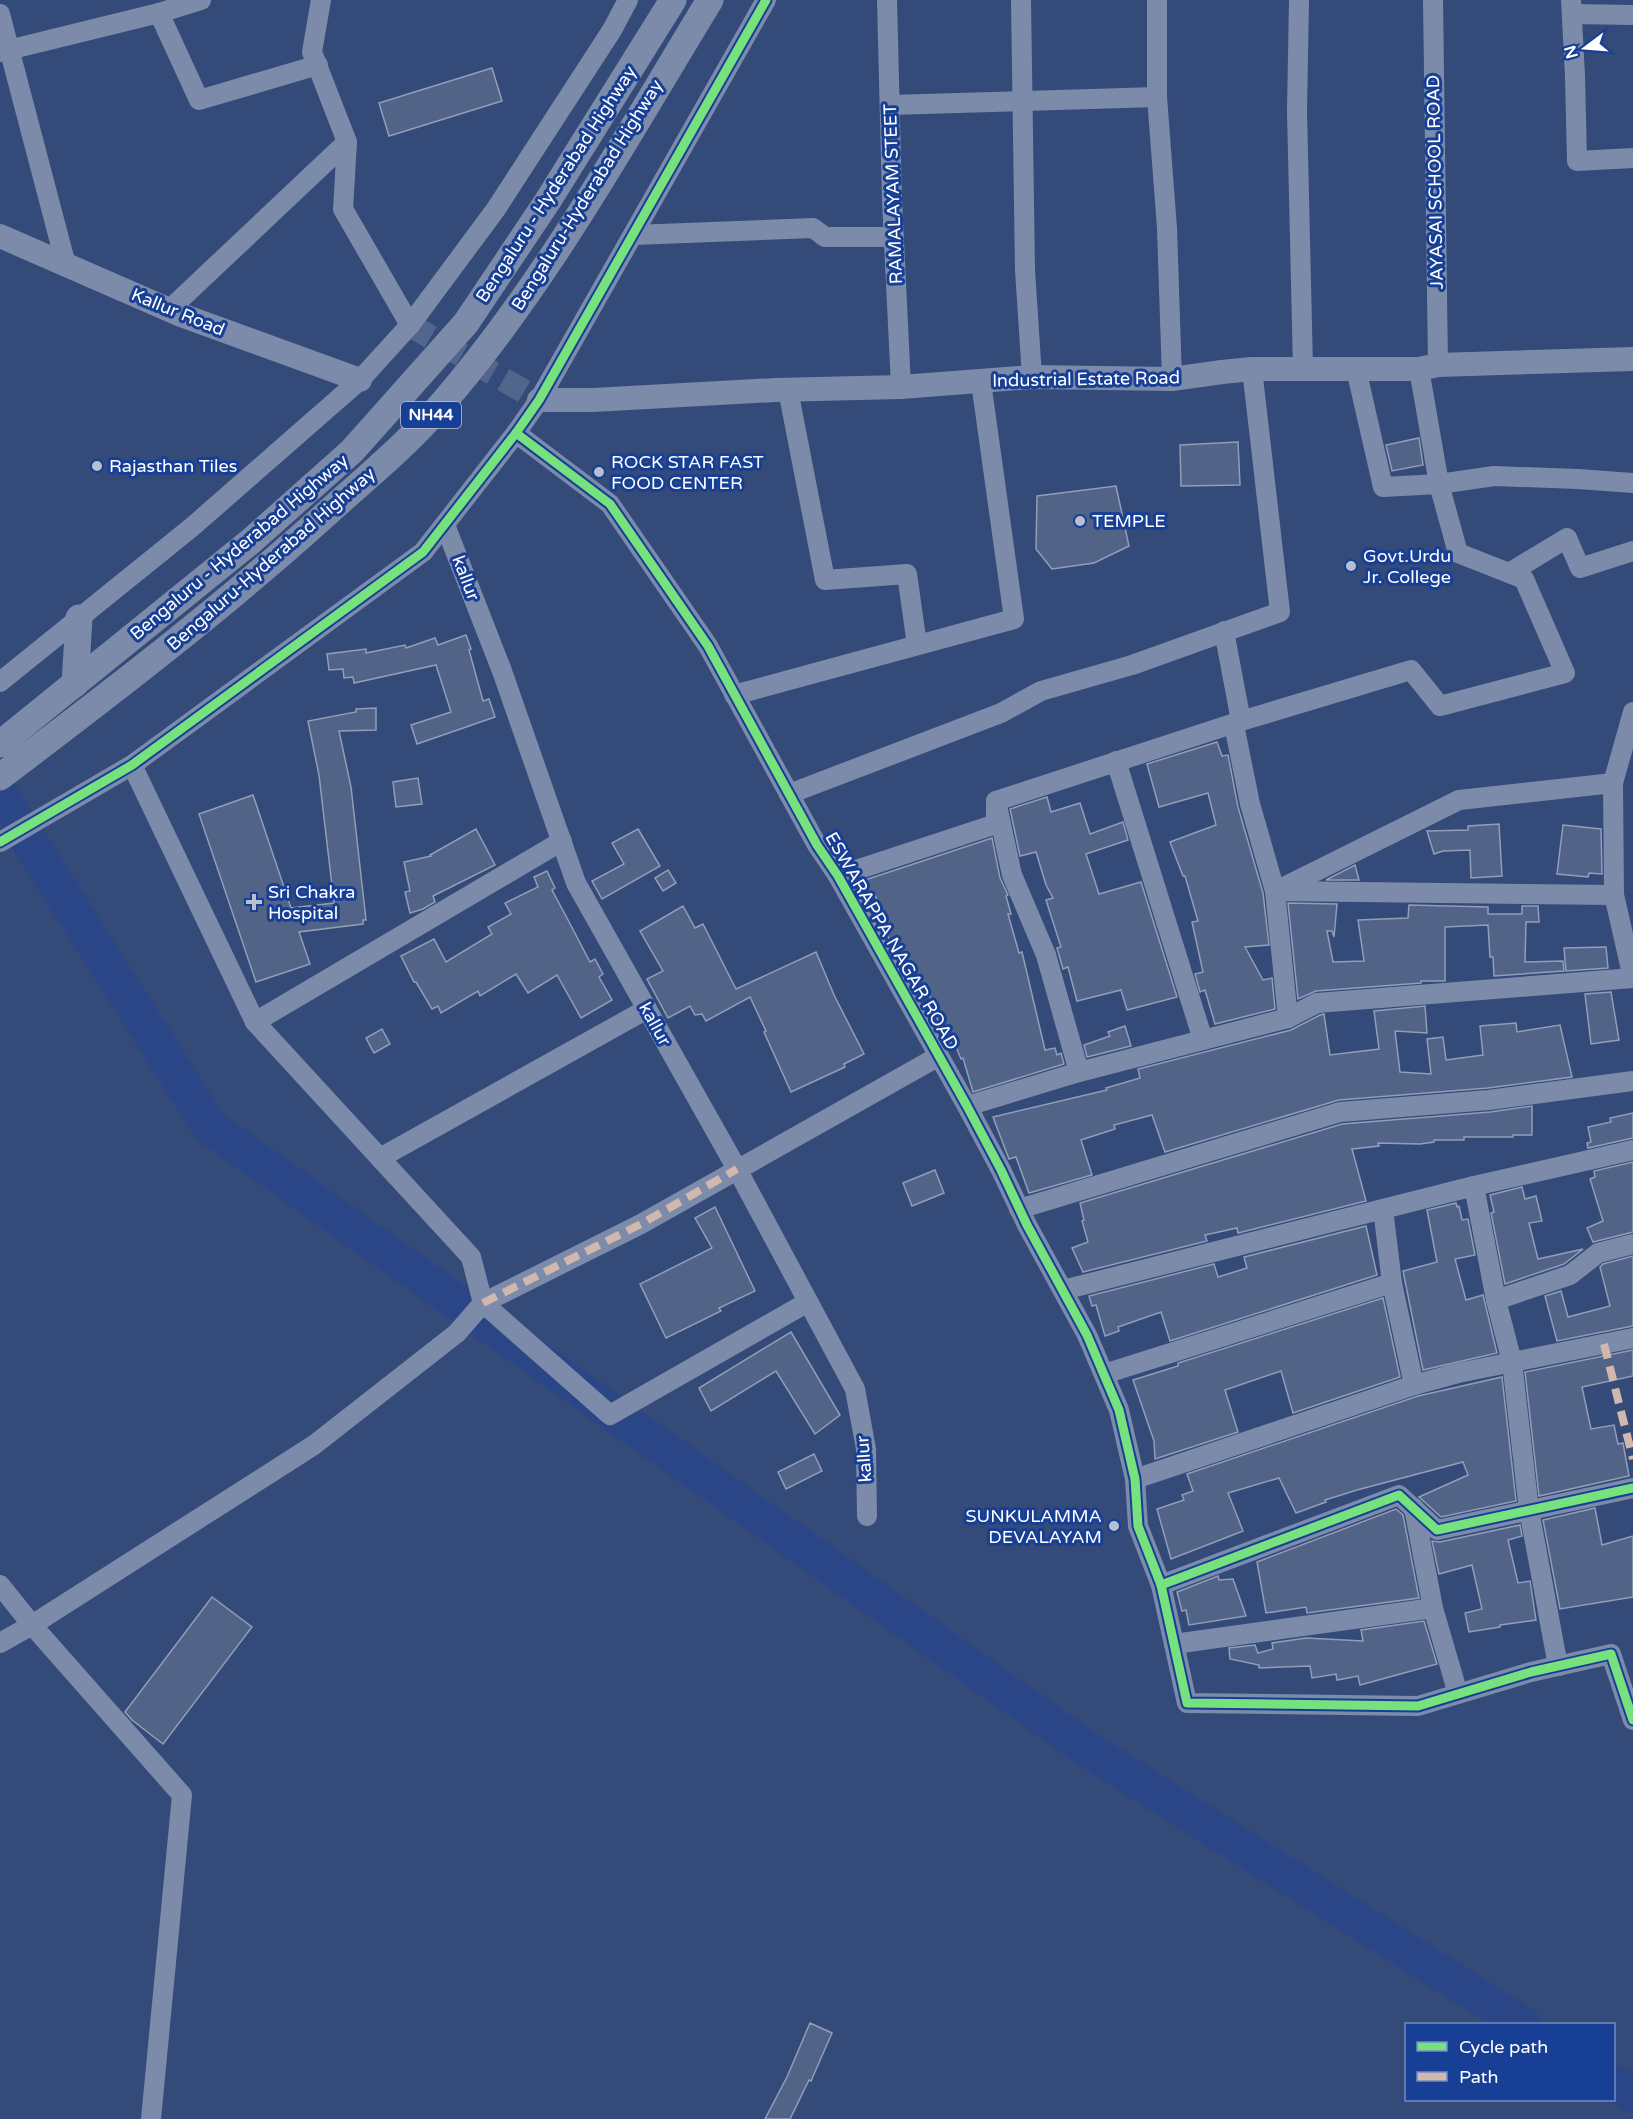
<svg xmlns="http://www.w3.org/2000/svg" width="1633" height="2119" font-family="'Varela Round',sans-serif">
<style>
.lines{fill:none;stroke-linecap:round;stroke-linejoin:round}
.river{stroke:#2b4686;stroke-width:36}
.building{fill:#516387;stroke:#929eb9;stroke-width:1.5}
.major-tunnel{stroke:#52658c;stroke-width:24;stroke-dasharray:24 12;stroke-linecap:butt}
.minor{stroke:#7d8bab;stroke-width:20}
.major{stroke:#7b8ba9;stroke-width:24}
.highway{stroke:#7d8bab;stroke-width:27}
.quiet{stroke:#d1b7ad;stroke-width:8;stroke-dasharray:15 8;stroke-linecap:butt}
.cycleway-casing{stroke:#173f95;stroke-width:13}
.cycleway{stroke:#77e17e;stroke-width:9}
.poi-dot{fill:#b8c0d0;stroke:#173f95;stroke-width:2}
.labels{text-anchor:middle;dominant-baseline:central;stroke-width:6;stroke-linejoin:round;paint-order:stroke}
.shield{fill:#173f95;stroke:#b9c5df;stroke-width:1.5}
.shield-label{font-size:16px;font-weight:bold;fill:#fff}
.street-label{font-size:18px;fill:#fff;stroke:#173f95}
.poi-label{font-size:18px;fill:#fff;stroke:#173f95;text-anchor:start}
</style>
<rect width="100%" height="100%" fill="#344a78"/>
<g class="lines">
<g class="river">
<path d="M0 795 210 1127 1087 1749 1522 2024"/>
<path d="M1614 2083 1633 2095"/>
</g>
</g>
<g class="building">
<path d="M492 68 502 101 389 136 379 103Z"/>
<path d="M1419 438 1423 465 1392 471 1386 445Z"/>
<path d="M1238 442 1240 485 1181 486 1180 445Z"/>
<path d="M1116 486 1129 546 1094 563 1052 569 1036 549 1037 496Z"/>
<path d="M466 635 471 649 469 650 483 701 489 699 495 717 417 744 411 725 451 712 436 665 354 683 353 677 344 678 343 669 329 670 327 654 366 649V653L405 645 406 648 435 638 438 645Z"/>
<path d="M376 708V730L339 731 351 787 366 920H363V924L299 932 310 964 256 982 199 814 253 795 291 908 334 903 319 775 308 721 356 712V709Z"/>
<path d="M1217 742 1222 756 1228 755 1238 807 1263 893 1269 945 1245 947 1263 980 1272 978 1275 1009 1215 1024 1205 990 1200 992 1195 974 1203 972 1192 922 1198 921 1185 876H1183L1170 842 1216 825 1208 793 1159 807 1147 764Z"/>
<path d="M418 778 422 804 396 807 393 782Z"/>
<path d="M1047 797 1051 812 1080 803 1090 834 1123 822 1128 840 1086 854 1099 894 1141 882 1177 997 1127 1010 1121 990 1077 1001 1068 967 1063 969 1057 948 1061 947 1046 900 1053 898 1046 885 1036 852 1020 856 1010 809Z"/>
<path d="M1499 824 1502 876 1471 878 1470 850 1443 851 1434 854 1427 831 1468 830V826Z"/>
<path d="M1563 825 1601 829 1602 874 1589 873 1588 877 1557 874Z"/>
<path d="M476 829 495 865 433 896 435 902 423 909 410 913 405 892 410 891 404 862 431 856 430 855Z"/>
<path d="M638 829 660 866 602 899 592 881 624 864 612 843Z"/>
<path d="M992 838 1000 878 1008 895 1006 896 1011 914H1008L1019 953 1022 952 1045 1050 1055 1048 1057 1055 1061 1053 1064 1064 973 1092 963 1058 961 1059 954 1042 946 1045 929 994 920 997 911 982 905 962 901 963 891 946 875 894 867 897 862 881Z"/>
<path d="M1355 865 1359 880H1326Z"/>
<path d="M668 870 676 883 663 891 655 878Z"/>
<path d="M547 871 555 888 552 890 567 918 590 962 595 959 603 974 599 977 612 1000 581 1018 557 975 528 993 516 974 480 996 478 991 441 1013 438 1006 432 1009 416 982H414L401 956 434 939 446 962 492 934 488 927 511 914 505 903 538 887 534 877Z"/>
<path d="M1288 903 1337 904 1334 937 1332 931H1327L1333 962 1364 961 1358 920 1408 918 1409 905 1488 907V914H1522V906H1538L1539 922H1526L1525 962 1563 961 1564 971 1494 976 1493 957H1490L1488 925 1445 927V981H1421V983L1316 991 1298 999Z"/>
<path d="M683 906 695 928 703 924 736 989 816 952 834 995 864 1054 844 1064 845 1067 791 1092 764 1032 766 1031 750 997 706 1021 702 1014 695 1015 690 1006 668 1018 647 979 663 971 640 931Z"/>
<path d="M1606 947 1608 968 1566 971 1564 948Z"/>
<path d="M1611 992 1619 1040 1591 1044 1585 994Z"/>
<path d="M1425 1006 1427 1033 1395 1031 1400 1072 1431 1074 1427 1039 1443 1037 1446 1060 1483 1055 1480 1026 1516 1023 1517 1032 1560 1025 1572 1077 1488 1088 1339 1100 1165 1152 1152 1115 1114 1125 1115 1129 1081 1140 1092 1175 1029 1193 1016 1157 1009 1159 993 1117 1107 1090 1106 1088 1140 1078 1138 1069 1291 1030 1320 1015 1324 1014 1330 1055 1379 1049 1374 1011Z"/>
<path d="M1125 1026 1131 1046 1087 1057 1084 1045 1110 1036 1108 1032Z"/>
<path d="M382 1029 390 1044 374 1053 366 1038Z"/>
<path d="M1532 1106V1135H1513V1137H1464V1140H1434V1142L1420 1144 1378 1143 1379 1146 1352 1149 1366 1201 1238 1233 1237 1228 1205 1235 1207 1241 1083 1272 1072 1248 1088 1242 1082 1221 1084 1220 1080 1203 1342 1124 1490 1112Z"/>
<path d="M1633 1113V1138L1588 1148 1587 1143 1591 1142 1588 1127 1611 1122 1610 1118Z"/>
<path d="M1633 1162V1232L1593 1242 1587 1228 1603 1221 1590 1179 1595 1177 1594 1171Z"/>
<path d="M935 1170 944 1193 912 1206 903 1183Z"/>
<path d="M1522 1187 1525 1199 1536 1196 1542 1221 1529 1223 1538 1259 1583 1249 1564 1264 1505 1284 1491 1213 1494 1212 1490 1195Z"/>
<path d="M1456 1203 1457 1207 1459 1206 1462 1220 1468 1219 1475 1255 1455 1259 1466 1300 1483 1295 1497 1353 1423 1370 1403 1271 1437 1262 1427 1210Z"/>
<path d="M715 1207 755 1291 719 1308 721 1311 666 1338 640 1284 712 1248 695 1218Z"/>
<path d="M1366 1226 1377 1275 1170 1341 1161 1312 1118 1327 1119 1331 1105 1336 1096 1305 1092 1306 1089 1296 1214 1264 1218 1277 1247 1268 1244 1257Z"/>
<path d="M1633 1256V1326L1557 1341 1545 1296 1561 1291 1568 1317 1610 1306 1600 1267 1603 1264Z"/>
<path d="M1383 1298 1400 1377 1293 1413 1281 1371 1225 1390 1238 1432 1155 1459 1154 1441 1133 1380 1178 1366V1363Z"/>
<path d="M791 1332 840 1415 815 1434 776 1371 711 1411 699 1388Z"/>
<path d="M1633 1350V1376L1582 1387 1591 1429 1614 1425 1618 1444 1623 1443 1629 1476 1539 1496 1525 1372Z"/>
<path d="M1502 1377 1516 1501 1441 1517 1419 1497 1468 1475 1463 1462 1357 1490 1325 1500 1326 1502 1296 1513 1279 1478 1228 1493 1243 1531 1171 1559 1157 1509 1184 1500 1182 1495 1193 1491 1187 1474 1418 1396Z"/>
<path d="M814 1454 822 1471 786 1489 778 1472Z"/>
<path d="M1595 1508 1602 1545 1633 1536V1597L1560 1609 1543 1520Z"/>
<path d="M1396 1509 1403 1515 1419 1598 1307 1613 1306 1607 1266 1613 1257 1562Z"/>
<path d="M1520 1525 1522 1536 1508 1540 1518 1583 1530 1581 1536 1620 1500 1625V1627L1469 1632 1465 1613 1482 1609 1472 1565 1439 1574 1432 1541 1440 1542Z"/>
<path d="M1218 1576 1219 1580 1233 1579 1246 1616 1189 1625 1186 1610 1182 1611 1177 1592Z"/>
<path d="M212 1597 252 1627 163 1744 132 1720 125 1712Z"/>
<path d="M1424 1621 1437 1664 1360 1685 1358 1676 1337 1680 1336 1674 1312 1678 1310 1666 1259 1668V1665L1230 1659 1229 1648 1255 1645 1258 1653 1273 1649 1272 1643 1306 1638 1363 1641 1361 1630Z"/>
<path d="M810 2023 832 2033 811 2081 809 2080 790 2119H765L787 2077Z"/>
</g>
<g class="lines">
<path class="major-tunnel" d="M410 325 539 400"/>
<g class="minor">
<path d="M321 0 312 52 347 142 343 209 410 325"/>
<path d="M887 0 892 200 901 387"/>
<path d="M1021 0 1025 270 1032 377"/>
<path d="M1157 0V97L1167 228 1172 379"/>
<path d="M1299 0 1297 111 1303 368"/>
<path d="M1433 0 1438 365"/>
<path d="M1571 0 1575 76 1577 161 1633 158"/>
<path d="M159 13 199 100 318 65"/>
<path d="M0 14 66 265"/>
<path d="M1572 14 1633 15"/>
<path d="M0 52 159 13 201 0"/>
<path d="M890 105 1157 97"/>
<path d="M633 235 813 228 825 237H894"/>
<path d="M169 310 347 142"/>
<path d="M1356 369 1383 487 1439 484 1494 476 1578 479 1633 483"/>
<path d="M788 390 825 580 907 574 917 645"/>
<path d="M516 433 610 504 708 646 817 845 838 876 967 1106 1001 1170 1027 1225 1087 1335 1119 1410 1135 1479 1138 1526 1161 1585"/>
<path d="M445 525 502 671 576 883 737 1169 855 1389 866 1449 867 1516"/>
<path d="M1509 573 1567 538 1580 568 1633 551"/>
<path d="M0 682 192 527 360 380 410 325 496 209 612 30 628 0"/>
<path d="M734 695 1014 619 981 382"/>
<path d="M1241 721 1411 670 1440 706 1565 673 1524 579 1458 553 1439 484 1419 369"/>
<path d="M1234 725 1250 804 1275 891 1288 1018"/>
<path d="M1116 761 1203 1040"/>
<path d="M132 765 255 1022 471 1257 483 1303 610 1415 808 1302"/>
<path d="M789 794 1001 713 1041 691 1132 665 1280 612 1252 369"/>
<path d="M996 801 1241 721 1224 631"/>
<path d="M996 801 1012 875 1046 955 1079 1072"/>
<path d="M0 842 132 765 423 552 516 433 539 400 766 0"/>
<path d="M838 876 996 824V806"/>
<path d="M1278 890 1459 800 1613 783"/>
<path d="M1275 891 1614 895 1633 978"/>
<path d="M1614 895 1613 783 1633 712"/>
<path d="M255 1022 562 841"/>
<path d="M967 1106 1079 1072 1288 1018 1317 1003 1633 978"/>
<path d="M380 1158 647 1009"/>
<path d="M1474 1186 1633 1150"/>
<path d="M1019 1209 1340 1112 1489 1100 1633 1081"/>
<path d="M1383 1209 1474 1186 1496 1300 1512 1362 1529 1510 1558 1666"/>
<path d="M1063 1290 1383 1209 1392 1283 1414 1385"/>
<path d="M1496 1300 1570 1275 1598 1253 1633 1244"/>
<path d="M1104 1374 1392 1283"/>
<path d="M1135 1479 1414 1385 1458 1373 1633 1338"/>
<path d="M1633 1488 1437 1530 1399 1495 1161 1585 1187 1703 1418 1706 1531 1672 1611 1654 1633 1720"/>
<path d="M1414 1508 1433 1608"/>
<path d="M0 1585 32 1625 182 1795 151 2119"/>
<path d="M0 1643 32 1625 314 1445 457 1333 483 1303 641 1224 939 1056"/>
<path d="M1174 1644 1433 1608 1458 1694"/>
</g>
<g class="major">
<path d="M0 236 181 315 360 380"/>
<path d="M539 400H593L775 390 901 387 1032 377 1172 379 1222 372 1252 369H1419L1438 365 1633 359"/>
</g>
<g class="highway">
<path d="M75 684 79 618"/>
<path d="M0 744 251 541 352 451 466 323 547 202 673 0"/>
<path d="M0 777C111 693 221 609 325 515 361 482 401 450 434 413 542 291 625 139 710 0"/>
</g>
<g class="quiet">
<path d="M483 1303 641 1224 737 1169"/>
<path d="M1604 1344 1633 1459"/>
</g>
<defs>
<g id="cycleway">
<path d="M516 433 610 504 708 646 817 845 838 876 967 1106 1001 1170 1027 1225 1087 1335 1119 1410 1135 1479 1138 1526 1161 1585"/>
<path d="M0 842 132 765 423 552 516 433 539 400 766 0"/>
<path d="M1633 1488 1437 1530 1399 1495 1161 1585 1187 1703 1418 1706 1531 1672 1611 1654 1633 1720"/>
</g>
</defs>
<use href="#cycleway" class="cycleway-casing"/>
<use href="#cycleway" class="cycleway"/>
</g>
<g class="poi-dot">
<circle cx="97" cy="466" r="6"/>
<circle cx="599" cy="472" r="6"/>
<circle cx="1080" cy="521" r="6"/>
<circle cx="1351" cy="566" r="6"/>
<path d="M251 893h6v6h6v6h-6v6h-6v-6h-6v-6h6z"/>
<circle cx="1114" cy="1526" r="6"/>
</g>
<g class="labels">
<rect class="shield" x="401" y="402" width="60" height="26" rx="4.5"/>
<g class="shield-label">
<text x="431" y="415">NH44</text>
</g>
<g class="street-label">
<text transform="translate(1435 182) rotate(-91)">JAYASAI SCHOOL ROAD</text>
<text transform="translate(556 184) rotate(-57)">Bengaluru - Hyderabad Highway</text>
<text transform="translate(893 194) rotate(-92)">RAMALAYAM STEET</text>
<text transform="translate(587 195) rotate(-58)">Bengaluru-Hyderabad Highway</text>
<text transform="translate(178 312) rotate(22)">Kallur Road</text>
<text transform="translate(1086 379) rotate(-1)">Industrial Estate Road</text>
<text transform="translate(239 547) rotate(-40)">Bengaluru - Hyderabad Highway</text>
<text transform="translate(271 559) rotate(-41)">Bengaluru-Hyderabad Highway</text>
<text transform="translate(466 578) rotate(69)">kallur</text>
<text transform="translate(892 941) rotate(60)">ESWARAPPA NAGAR ROAD</text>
<text transform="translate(655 1024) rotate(61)">kallur</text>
<text transform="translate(864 1459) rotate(-94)">kallur</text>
</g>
<g class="poi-label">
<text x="611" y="462">ROCK STAR FAST<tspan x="611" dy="21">FOOD CENTER</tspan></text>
<text x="109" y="466">Rajasthan Tiles</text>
<text x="1092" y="521">TEMPLE</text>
<text x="1363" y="556">Govt.Urdu<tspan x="1363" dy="21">Jr. College</tspan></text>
<text x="268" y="892">Sri Chakra<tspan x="268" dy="21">Hospital</tspan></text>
<text x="1102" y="1516" text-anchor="end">SUNKULAMMA<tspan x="1102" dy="21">DEVALAYAM</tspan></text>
</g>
</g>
<rect x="1405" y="2023" width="210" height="78" fill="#173f95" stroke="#748cbf" stroke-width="1.5"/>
<rect x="1417" y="2042" width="30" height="9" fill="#77e17e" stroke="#748cbf" stroke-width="1.5"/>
<text x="1459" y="2053" font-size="18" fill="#ffffff">Cycle path</text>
<rect x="1417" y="2072" width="30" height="9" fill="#d1b7ad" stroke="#748cbf" stroke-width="1.5"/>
<text x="1459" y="2083" font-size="18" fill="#ffffff">Path</text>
<g transform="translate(1585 48) rotate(254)" stroke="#173f95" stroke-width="4.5" paint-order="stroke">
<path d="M0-4.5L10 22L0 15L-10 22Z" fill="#ffffff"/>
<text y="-9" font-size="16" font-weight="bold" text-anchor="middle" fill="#ffffff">N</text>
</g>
</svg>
